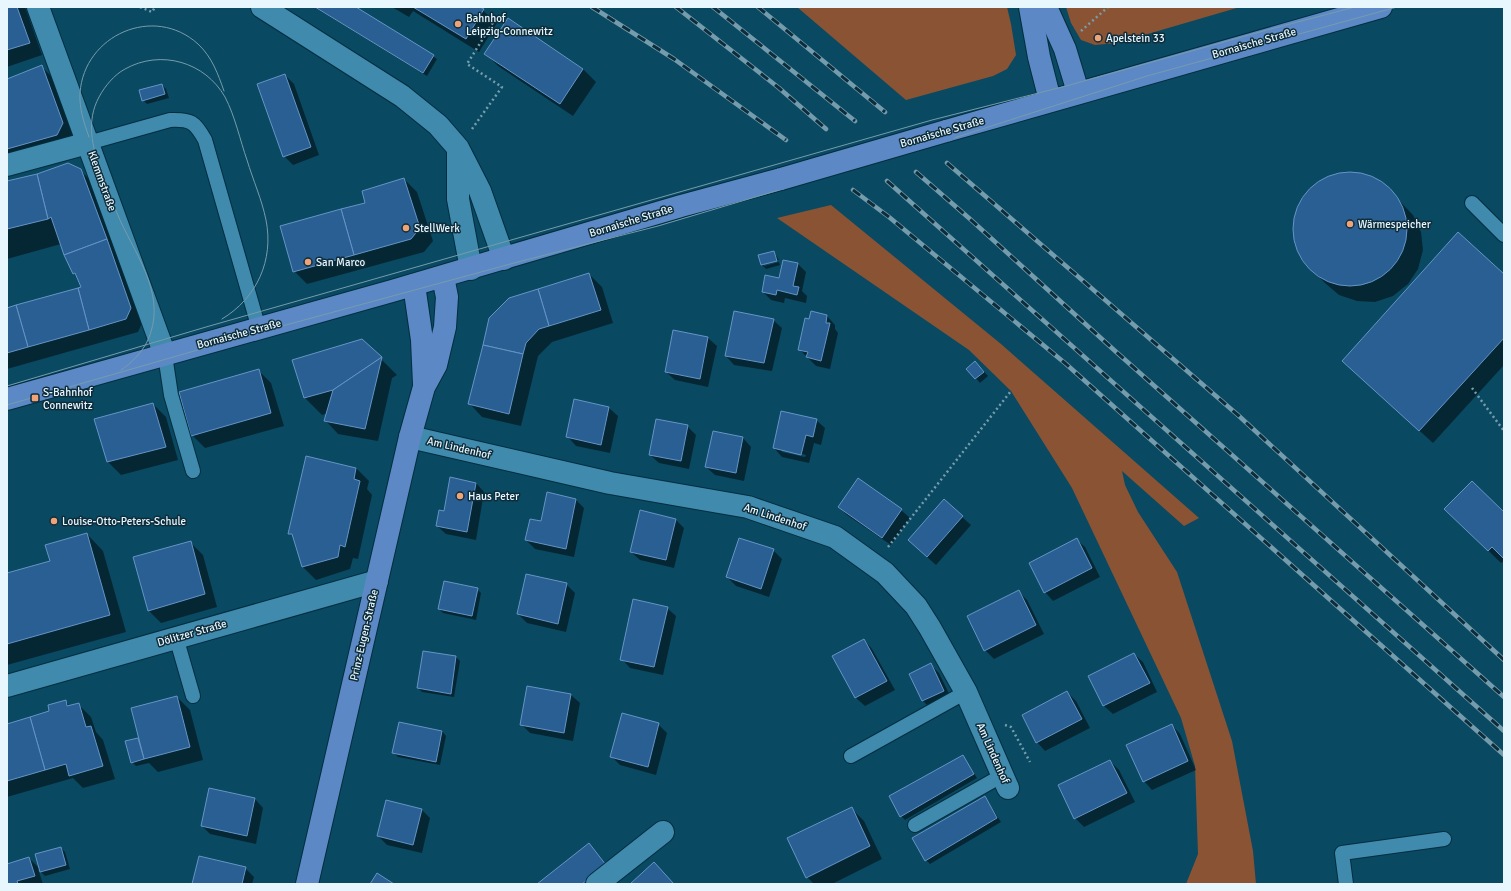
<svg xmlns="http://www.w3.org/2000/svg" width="1511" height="891" font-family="Signika,sans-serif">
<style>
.green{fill:#8a5434}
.shadow{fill:#0007;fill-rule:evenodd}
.building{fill:#2a5f94;stroke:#6594c5}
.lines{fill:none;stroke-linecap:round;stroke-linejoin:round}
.lane-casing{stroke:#032e3f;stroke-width:16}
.street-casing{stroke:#032e3f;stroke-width:24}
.secondary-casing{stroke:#032e3f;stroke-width:24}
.path{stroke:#769dae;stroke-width:2.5;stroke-dasharray:2 3;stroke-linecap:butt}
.lane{stroke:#408aad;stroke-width:14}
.street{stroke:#408aad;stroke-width:22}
.secondary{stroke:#5c89c5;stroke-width:22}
.tram{stroke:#759cad;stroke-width:1}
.rail-casing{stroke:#759cad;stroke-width:4.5}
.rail{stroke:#0e2d3b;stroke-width:3;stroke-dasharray:9;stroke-linecap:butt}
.secondary-bridge-casing{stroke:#032e3f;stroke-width:24;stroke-linecap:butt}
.secondary-bridge{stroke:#5c89c5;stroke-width:22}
.poi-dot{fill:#efa377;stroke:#0e2d3b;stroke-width:1.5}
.labels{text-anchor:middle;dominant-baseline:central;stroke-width:3;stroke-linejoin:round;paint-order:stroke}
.poi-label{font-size:11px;fill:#e8f6fe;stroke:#0e2d3b;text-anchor:start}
.street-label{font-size:11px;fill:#e8f6fe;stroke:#0e2d3b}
</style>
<rect width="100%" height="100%" fill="#0a4962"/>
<g class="green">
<path d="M797 7H1007L1011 24 1016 55 1007 69 993 76 906 100Z"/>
<path d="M1066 7H1240L1117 43 1095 45 1081 40 1071 23Z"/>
<path d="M831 205 1001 344 1199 518 1184 526 1122 471 1125 485 1138 512 1177 572 1232 741 1253 851 1256 884H1186L1198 854 1195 766 1181 718 1072 488 1011 391 969 350 777 218Z"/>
</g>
<g class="shadow">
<path d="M7 7H25L42 55 7 67Z"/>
<path d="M314 7H354L437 59 427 76Z"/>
<path d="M392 7H479L497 23 479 52 413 11 409 17Z"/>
<path d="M508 20 583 69 596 82 573 116 498 66 486 54Z"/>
<path d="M41 66 54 79 75 137 7 165V80Z"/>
<path d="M285 75 294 84 319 155 293 165 284 156Z"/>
<path d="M162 85 166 89 169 98 147 104 143 100Z"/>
<path d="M80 170 93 183 143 321 138 332 7 369V309L82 288 61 244 7 259V183Z"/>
<path d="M1348 173 1366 176 1383 184 1413 215 1421 232 1423 250 1418 269 1408 284 1393 296 1375 302 1357 301 1339 295 1325 283 1308 266 1298 251 1294 233 1295 215 1303 198 1315 185 1331 176Z"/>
<path d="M404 179 417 192 433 241 424 252 307 284 294 271 367 203Z"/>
<path d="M774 252 779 260 764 264V266L779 262 780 265 766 269 762 265 760 256Z"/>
<path d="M798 264 806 272 802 291 807 296 806 303 785 298 784 303 771 300 763 292Z"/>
<path d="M589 274 602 287 613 323 552 342 538 356 521 426 482 417 470 404Z"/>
<path d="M1504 275V365L1433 443 1356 373Z"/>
<path d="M735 313 773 320 782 328 772 371 734 365 726 356Z"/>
<path d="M812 313 827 316 835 325V329L838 333 830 369 816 366 799 349Z"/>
<path d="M674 331 708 338 717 346 708 387 675 380 666 372Z"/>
<path d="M362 340 397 375 392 378 378 441 338 434 326 421 328 413 322 415 305 398 293 360Z"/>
<path d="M979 366 988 376 980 383 968 369Z"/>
<path d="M258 370 271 383 284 426 205 448 192 435Z"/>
<path d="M575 400 609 408 618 416 610 453 576 446 568 437Z"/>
<path d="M153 404 166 417 178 460 121 475 108 462 95 419Z"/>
<path d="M816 420 825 428 821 445 814 443 809 463 782 457 774 448ZM782 449 806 455 805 457 782 452Z"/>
<path d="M687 426 696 435 689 469 659 463 650 455Z"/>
<path d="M714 432 743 438 751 447 744 481 715 475 706 467Z"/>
<path d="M356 468 369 481 367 489 372 495 358 559 353 558 350 569 316 580 303 567 295 538 290 533Z"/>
<path d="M476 483 484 492 476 540 446 534 437 526 445 512Z"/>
<path d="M576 500 584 508 574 557 535 549 526 540 542 522Z"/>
<path d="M944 501 971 525 936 565 918 549Z"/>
<path d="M839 507 901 510 910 518 891 545 847 515Z"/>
<path d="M1504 514V561L1501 563 1459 522Z"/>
<path d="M675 519 684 528 674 568 640 560 631 552Z"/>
<path d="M87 534 103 551 126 632 7 665V574L51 562Z"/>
<path d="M1076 539 1085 547 1100 577 1053 601 1045 592Z"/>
<path d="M190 542 203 555 217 607 161 623 148 610Z"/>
<path d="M773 550 782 559 769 597 736 586 727 577Z"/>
<path d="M566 584 575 593 566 632 527 623 518 614Z"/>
<path d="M477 589 481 593 476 620 443 613 439 609Z"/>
<path d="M1019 592 1027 600 1044 634 994 659 985 650Z"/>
<path d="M667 608 676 616 663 675 630 668 622 659Z"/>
<path d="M864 640 872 649 895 690 865 706 856 698 834 656Z"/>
<path d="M1134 654 1143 662 1157 692 1113 714 1104 706 1090 676Z"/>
<path d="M456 657 460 661 454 697 422 692 418 688Z"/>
<path d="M931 665 939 673 952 700 931 709 923 701 910 674Z"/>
<path d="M528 687 571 695 580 703 573 741 530 733 521 724Z"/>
<path d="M1067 692 1076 701 1090 728 1045 751 1037 742Z"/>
<path d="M177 697 190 710 203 760 158 772 149 763 136 766 132 762 138 739 141 742Z"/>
<path d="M65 701 70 706 78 704 91 717 96 732 103 740 115 779 83 788 73 778 7 797V725L51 712Z"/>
<path d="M658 724 667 733 656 775 620 765 611 756Z"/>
<path d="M1172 725 1180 734 1196 770 1152 790 1144 781Z"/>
<path d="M442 731 446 736 440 765 398 757 394 753Z"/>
<path d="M963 756 977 778 905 820 901 816Z"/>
<path d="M1110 761 1119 770 1135 802 1084 827 1075 818Z"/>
<path d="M985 798 1001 822 930 864 926 860Z"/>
<path d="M255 799 263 808 256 844 210 834 202 826Z"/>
<path d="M851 808 864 821 882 859 832 884H814L807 877Z"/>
<path d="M422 810 430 818 422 853 387 845 378 836Z"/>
<path d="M588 844 618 878 611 884H539Z"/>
<path d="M61 848 65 852 70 869 45 876 38 869 43 884H7V865L29 858 40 869Z"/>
<path d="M245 868 254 877 252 884H193Z"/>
</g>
<g class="building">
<path d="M7 7H17L30 43 7 50Z"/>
<path d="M315 7H356L434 55 423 73Z"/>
<path d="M413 7H480L484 9 466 39Z"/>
<path d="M508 18 583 69 560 104 484 54Z"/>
<path d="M42 65 63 123 57 135 7 149V79Z"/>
<path d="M285 74 311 147 283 157 257 84Z"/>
<path d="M162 84 165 94 142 101 139 90Z"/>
<path d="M68 163 81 169 107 239 64 255 51 217 48 219 37 174Z"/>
<circle cx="1350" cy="229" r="57"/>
<path d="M37 174 48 219 7 229V181Z"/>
<path d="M404 178 420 228 411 239 354 255 341 209 365 203 362 191Z"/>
<path d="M341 209 354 255 293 272 280 226Z"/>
<path d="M1458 232 1504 274V338L1419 431 1342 361Z"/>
<path d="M107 239 131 308 126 319 89 330 78 288 81 287 75 273 73 274 64 255Z"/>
<path d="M774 251 777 261 761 265 758 255Z"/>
<path d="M783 260 798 263 793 286 799 287 797 295 777 290 776 295 762 292 765 275 779 278Z"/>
<path d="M589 273 601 310 549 326 538 289Z"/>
<path d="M78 288 89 330 28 347 16 305Z"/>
<path d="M538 289 549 326 539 329 526 343 523 354 483 345 489 318 509 298Z"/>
<path d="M16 305 28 347 7 353V308Z"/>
<path d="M734 311 774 319 764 363 725 356Z"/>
<path d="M811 311 827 315 826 323H830L821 361 806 357 808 352 798 350 805 318 809 319Z"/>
<path d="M673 330 708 337 700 379 665 372Z"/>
<path d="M362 339 382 357 333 390 304 398 292 360Z"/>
<path d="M483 345 523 354 509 414 468 404Z"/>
<path d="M382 357 365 429 324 421 333 390Z"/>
<path d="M975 361 984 372 975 379 966 369Z"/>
<path d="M259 369 271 413 191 436 179 392Z"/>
<path d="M574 399 609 407 601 445 566 437Z"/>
<path d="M153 403 166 447 107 462 94 419Z"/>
<path d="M781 411 817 419 813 437 806 435 801 455 773 448Z"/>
<path d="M656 419 688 425 681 461 649 455Z"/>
<path d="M713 431 743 437 736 473 705 467Z"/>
<path d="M306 456 356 468 354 479 360 481 345 547 340 545 338 557 302 567 292 534H288Z"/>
<path d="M450 477 476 483 467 532 436 526 439 510 444 511Z"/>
<path d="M858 478 902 509 882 538 838 507Z"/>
<path d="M1472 481 1504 512V559L1492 547 1488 551 1444 509Z"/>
<path d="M547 492 576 499 566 549 525 540 530 519 541 521Z"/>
<path d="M944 499 963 516 927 557 908 540Z"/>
<path d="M640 510 676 519 666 560 630 552Z"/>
<path d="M87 533 110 615 7 644V573L50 561 45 545Z"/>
<path d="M739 538 774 549 761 589 726 577Z"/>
<path d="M1077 538 1092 568 1044 593 1029 563Z"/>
<path d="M191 541 205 594 148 611 133 557Z"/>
<path d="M526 574 567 583 558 624 517 614Z"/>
<path d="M444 581 478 588 472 616 438 609Z"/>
<path d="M1019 590 1036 625 984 651 967 616Z"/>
<path d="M633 599 668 607 654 667 620 660Z"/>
<path d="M864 639 887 681 855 698 832 656Z"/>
<path d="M423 651 456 656 451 694 417 688Z"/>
<path d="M1134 653 1150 683 1103 706 1088 676Z"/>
<path d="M931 663 944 691 922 701 909 674Z"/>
<path d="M527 686 571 694 564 733 520 725Z"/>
<path d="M1067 691 1082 719 1036 743 1022 715Z"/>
<path d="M177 696 190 747 144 759 131 708Z"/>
<path d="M66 700 67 706 79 703 86 727 91 726 103 766 69 776 66 764 45 770 30 717 49 711 48 705Z"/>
<path d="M622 713 659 723 648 767 610 757Z"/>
<path d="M30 717 45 770 7 781V724Z"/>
<path d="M399 722 442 731 436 762 392 753Z"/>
<path d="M1172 724 1188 761 1143 782 1126 745Z"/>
<path d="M138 738 144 759 131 763 125 741Z"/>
<path d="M963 755 974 774 900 817 889 796Z"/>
<path d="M1110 760 1127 793 1074 819 1058 785Z"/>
<path d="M209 788 255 798 247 836 201 826Z"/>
<path d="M985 796 997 818 925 861 912 838Z"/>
<path d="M386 800 422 809 413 845 377 836Z"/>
<path d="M852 807 870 846 806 878 787 838Z"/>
<path d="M589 843 606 865 582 884H537Z"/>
<path d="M61 847 66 865 40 872 35 854Z"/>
<path d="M199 856 246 867 242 884H192Z"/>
<path d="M29 857 35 876 17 881 18 884H7V864Z"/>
<path d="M654 862 674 884H630Z"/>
<path d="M377 873 394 884H370Z"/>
</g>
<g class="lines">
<defs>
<g id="lane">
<path d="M88 143 170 120C191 119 195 122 205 140L259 329"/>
<path d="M1472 203 1504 235"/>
<path d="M165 355 171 395 193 471"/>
<path d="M176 637 193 696"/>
<path d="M851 756 966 692"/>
<path d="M915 825 1003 775"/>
<path d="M1346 884 1342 853 1444 839"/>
</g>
<g id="street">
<path d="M38 7 165 355"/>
<path d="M262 7 402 96 438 125 458 148 480 191 504 259"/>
<path d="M458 153V199L471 269"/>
<path d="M7 165 88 143"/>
<path d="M410 437 610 483 748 507 835 537 885 573 916 606 930 628 966 692 1008 788"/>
<path d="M7 686 377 581"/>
<path d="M597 884 663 832"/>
</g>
<g id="secondary">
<path d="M1030 7 1039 57 1050 100"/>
<path d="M1046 7 1065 49 1078 92"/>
<path d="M946 131 1381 7"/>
<path d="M414 285 422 340 424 384"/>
<path d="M7 399 392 291 681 206 781 179"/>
<path d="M307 884 410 437 424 387 436 365 445 327 447 297 443 277"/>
</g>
</defs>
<use href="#lane" class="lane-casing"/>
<use href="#street" class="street-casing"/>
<use href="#secondary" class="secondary-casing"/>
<g class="path">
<path d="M140 7 152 12 155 7"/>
<path d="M1081 31 1108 7"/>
<path d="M472 129 502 87 467 64 494 21"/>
<path d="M1472 388 1504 431"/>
<path d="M888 547 1011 391"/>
<path d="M1005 725 1011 727 1030 762"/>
</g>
<use href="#lane" class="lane"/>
<use href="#street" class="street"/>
<use href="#secondary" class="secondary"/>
<g class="tram">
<path d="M89 137C84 123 79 108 80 93 84 35 154 4 198 44 212 57 218 74 224 91"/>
<path d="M121 370C132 363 141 353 147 342 168 298 138 259 120 220 113 204 107 188 101 171 92 147 86 121 99 97 105 86 114 75 125 69 161 49 205 62 225 97 235 116 240 140 247 160 253 180 262 200 266 220 274 260 257 298 222 319"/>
<path d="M7 386 206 327 932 120 1066 86 1267 30 1355 7"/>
<path d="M7 405 260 332 514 263 658 226 954 138 1147 76 1397 7"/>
</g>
<defs>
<g id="rail">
<path d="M592 7 674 59 786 140"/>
<path d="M676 7 779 88 826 129"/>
<path d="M713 7 855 121"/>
<path d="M758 7 885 112"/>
<path d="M947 163 1239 416 1504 660"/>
<path d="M916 172 970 219 1114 350 1504 697"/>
<path d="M887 181 1504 731"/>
<path d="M853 190 889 217 1066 364 1504 755"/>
</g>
</defs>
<use href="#rail" class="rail-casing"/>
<use href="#rail" class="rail"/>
<defs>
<path id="secondary-bridge" d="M781 179 946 131"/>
</defs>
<use href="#secondary-bridge" class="secondary-bridge-casing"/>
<use href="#secondary-bridge" class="secondary-bridge"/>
</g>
<g class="poi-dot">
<circle cx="458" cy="24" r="4"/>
<circle cx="1098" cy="38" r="4"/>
<circle cx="1350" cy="224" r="4"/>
<circle cx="406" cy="228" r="4"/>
<circle cx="308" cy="262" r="4"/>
<rect x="31" y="394" width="8" height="8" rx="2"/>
<circle cx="460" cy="496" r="4"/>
<circle cx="54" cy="521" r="4"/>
</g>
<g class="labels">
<g class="poi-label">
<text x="466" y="18">Bahnhof<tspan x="466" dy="13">Leipzig-Connewitz</tspan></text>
<text x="1106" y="38">Apelstein 33</text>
<text x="1358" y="224">Wärmespeicher</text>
<text x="414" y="228">StellWerk</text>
<text x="316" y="262">San Marco</text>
<text x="43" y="392">S-Bahnhof<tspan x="43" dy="13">Connewitz</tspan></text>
<text x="468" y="496">Haus Peter</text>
<text x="62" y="521">Louise-Otto-Peters-Schule</text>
</g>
<g class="street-label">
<text transform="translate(1254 43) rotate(-16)">Bornaische Straße</text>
<text transform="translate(942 132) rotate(-16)">Bornaische Straße</text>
<text transform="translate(102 181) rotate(70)">Klemmstraße</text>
<text transform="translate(631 221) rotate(-17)">Bornaische Straße</text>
<text transform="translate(239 334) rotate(-15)">Bornaische Straße</text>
<text transform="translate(459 448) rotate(13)">Am Lindenhof</text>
<text transform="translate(775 517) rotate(18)">Am Lindenhof</text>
<text transform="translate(192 633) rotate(-16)">Dölitzer Straße</text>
<text transform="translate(364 635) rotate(-77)">Prinz-Eugen-Straße</text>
<text transform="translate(993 753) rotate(66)">Am Lindenhof</text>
</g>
</g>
<rect width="1511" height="891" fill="none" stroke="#e8f6fe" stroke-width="16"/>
</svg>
